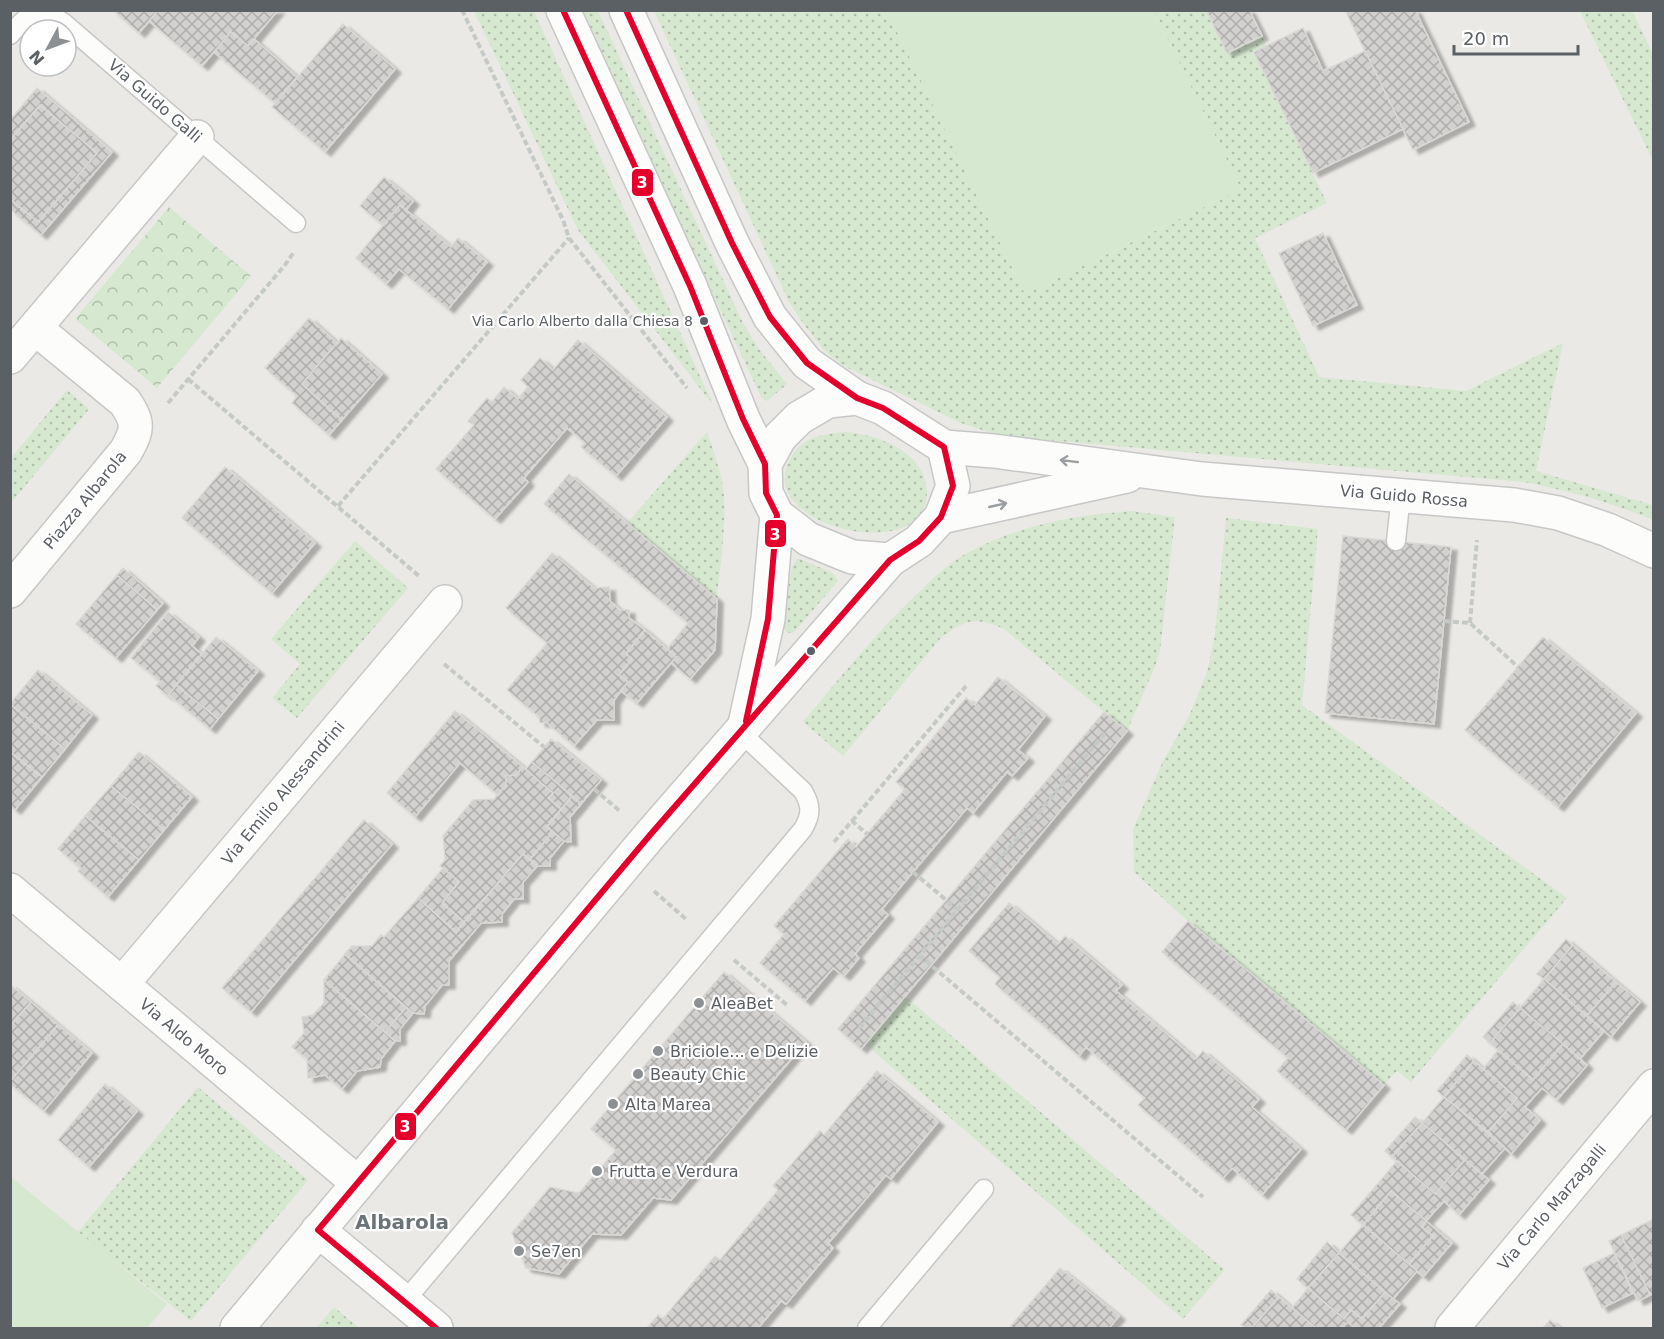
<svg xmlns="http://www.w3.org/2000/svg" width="1664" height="1339" font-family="'DejaVu Sans',sans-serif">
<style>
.grass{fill:url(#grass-dots)}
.forest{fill:url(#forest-crowns)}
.pitch{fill:#d6e8d0}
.building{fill:url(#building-cross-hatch);stroke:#dad8d5;stroke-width:1.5;filter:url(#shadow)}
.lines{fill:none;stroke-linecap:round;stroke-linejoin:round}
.service-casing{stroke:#c7c7c7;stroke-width:21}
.minor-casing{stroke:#c7c7c7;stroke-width:36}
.path{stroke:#c5cac7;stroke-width:4;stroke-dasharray:6 3;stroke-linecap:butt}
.service{stroke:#fcfcfb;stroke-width:18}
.minor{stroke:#fcfcfb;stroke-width:33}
.bus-1-casing{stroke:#fff;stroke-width:10}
.bus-1{stroke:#e4002b;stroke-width:6}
.oneway{stroke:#9b9ea0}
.bus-dot{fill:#5b6064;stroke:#fff;stroke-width:2}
.poi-dot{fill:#8d9092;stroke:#fff;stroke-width:2}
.labels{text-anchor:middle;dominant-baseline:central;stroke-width:4.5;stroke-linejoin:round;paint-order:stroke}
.bus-label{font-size:14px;fill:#5b6064;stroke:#fff;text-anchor:end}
.street-label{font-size:16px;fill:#5b6064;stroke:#fff}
.poi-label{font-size:16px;fill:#5b6064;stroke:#fff;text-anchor:start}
.quarter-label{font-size:20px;font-weight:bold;fill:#6c7376;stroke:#fff}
.line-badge{stroke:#fff;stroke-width:2}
.badge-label{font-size:16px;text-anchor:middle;font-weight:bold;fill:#fff}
</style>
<defs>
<pattern id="grass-dots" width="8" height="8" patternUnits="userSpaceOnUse" patternTransform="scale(1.5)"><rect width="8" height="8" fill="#d6e8d0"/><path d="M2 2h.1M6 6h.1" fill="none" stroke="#b1bfac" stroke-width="1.8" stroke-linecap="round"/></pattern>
<pattern id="forest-crowns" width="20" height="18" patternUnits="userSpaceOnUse" patternTransform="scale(1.5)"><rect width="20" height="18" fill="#d6e8d0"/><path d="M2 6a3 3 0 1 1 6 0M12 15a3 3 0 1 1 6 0" fill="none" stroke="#b1bfac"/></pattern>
<pattern id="building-cross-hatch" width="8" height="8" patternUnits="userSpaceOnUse" patternTransform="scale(1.5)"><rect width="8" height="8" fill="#d3d1d0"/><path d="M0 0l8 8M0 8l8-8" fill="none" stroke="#aeadac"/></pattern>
<filter id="shadow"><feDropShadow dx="6" dy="4" stdDeviation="1.5" flood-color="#0004"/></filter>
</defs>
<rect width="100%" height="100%" fill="#ebe9e6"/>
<g class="grass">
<path d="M474 11H534L713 405 578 230Z"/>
<path d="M581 11H598L742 321 758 348 787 384 767 401 761 397Z"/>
<path d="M654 11H887L1025 294 1241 189 1154 11H1206L1227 53 1262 36 1266 46 1254 52 1327 203 1255 238 1319 377 1466 391 1563 343 1536 471 1653 505V520C1609 502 1571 491 1524 482L1001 436 961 423 842 365 824 350 807 329 789 302Z"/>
<path d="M1580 11H1632L1653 54V161Z"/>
<path d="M67 390 89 409 11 503V458Z"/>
<path d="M707 432C714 452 722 474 724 495 726 529 720 565 717 599L627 523Z"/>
<path d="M845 432C878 434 929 453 927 495 923 567 752 525 790 459 802 437 822 434 845 432Z"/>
<path d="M1132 511 1175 517 1160 651 1154 669 1127 731 1004 629C977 616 962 620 940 639L843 756 803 722C840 678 877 631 919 592 934 577 950 562 969 552 1020 525 1075 515 1132 511Z"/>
<path d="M1226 518 1318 529 1302 705 1567 898 1411 1082 1397 1071 1384 1085 1188 921 1134 872 1133 829 1163 761 1190 714 1207 672 1215 634Z"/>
<path d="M355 541 408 588 297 718 272 698 300 664 271 639Z"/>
<path d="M797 559H800L833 573 838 581 796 630 792 633 786 632 782 625 792 567Z"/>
<path d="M905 996 1225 1270 1183 1319 865 1044Z"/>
<path d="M198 1087 308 1180 191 1321 78 1232Z"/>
<path d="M334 1307 359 1328H316Z"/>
</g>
<path class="forest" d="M169 207 251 276 157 388 75 319Z"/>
<g class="pitch">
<path d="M887 11H1154L1241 189 1025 294Z"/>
<path d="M11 1177 167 1304 147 1328H11Z"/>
</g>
<g class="building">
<path d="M113 10H155L157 12 139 33Z"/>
<path d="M158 10H278L248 46 231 32 202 66 149 21Z"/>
<path d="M1206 10H1249L1262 36 1227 53Z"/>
<path d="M1345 10H1415L1469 122 1413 150Z"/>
<path d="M343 24 395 69 325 152 272 107Z"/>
<path d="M1303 28 1323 71 1365 51 1403 129 1313 173 1254 52Z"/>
<path d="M231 32 248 46 254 39 297 77 275 103 214 52Z"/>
<path d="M37 88 112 152 41 235 10 209V199L38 222 97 153 40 105 10 140V120Z"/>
<path d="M40 105 97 153 38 222 10 199V140Z"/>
<path d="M384 177 413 201 406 210 400 205 383 225 360 206Z"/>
<path d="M400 205 451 247 458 238 487 262 448 309 399 269 386 284 356 258Z"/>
<path d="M1323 233 1357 305 1313 326 1279 253Z"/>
<path d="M309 318 337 343 302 384 342 420 329 435 292 403 297 396 265 368Z"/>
<path d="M341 338 382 374 342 420 302 384Z"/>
<path d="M578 340 667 417 616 476 581 447 585 443 567 428 524 478 528 482 495 519 436 469 474 425 468 421 487 398 492 402 504 387 518 399 528 387 521 380 540 358 553 370Z"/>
<path d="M225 467 315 543 272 593 182 518Z"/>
<path d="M569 474 717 599 715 650 690 679 671 663 676 657 667 649 688 623 544 504Z"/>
<path d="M1343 536 1451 547 1434 724 1325 713Z"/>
<path d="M552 553 594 588 609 587 610 601 620 610H629V618L645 630 626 654 632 659 619 675 628 682 614 700V720H597L574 746 546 722 540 723 539 717 507 690 547 643 506 608Z"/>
<path d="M123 568 163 603 157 610 117 575Z"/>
<path d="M117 575 157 610 116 658 76 624Z"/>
<path d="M168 612 199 637 192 646 202 654 168 696 156 686 160 681 131 658Z"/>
<path d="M645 630 676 657 637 703 621 691 628 682 619 675 632 659 626 654Z"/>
<path d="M216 637 258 671 218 719 176 685Z"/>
<path d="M1543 637 1636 713 1558 807 1465 730Z"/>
<path d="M38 670 92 715 65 749 10 704Z"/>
<path d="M998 677 1045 716 1018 750 1028 758 1012 776 1007 772 973 813 967 808 913 872 882 909 888 915 855 954 859 958 844 976 833 968 805 1001 760 963 784 934 774 926 848 839 856 847 905 789 896 782 966 698 975 705Z"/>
<path d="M176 685 218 719 210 729 169 695Z"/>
<path d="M10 704 65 749 42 777 10 752Z"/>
<path d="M455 711 523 767 516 775 506 776V785L498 795 460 763 415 817 387 793Z"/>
<path d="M1104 712 1127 731 861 1049 838 1029Z"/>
<path d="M551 739 601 780 581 804 532 762Z"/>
<path d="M10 752 42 777 15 810 10 806Z"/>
<path d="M139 752 192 797 164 830 111 786Z"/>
<path d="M532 762 572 796 561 809 548 798 553 793 525 770Z"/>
<path d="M523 767 553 793 548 798 561 809 547 827 553 832 530 859 523 854 464 922 442 903 459 882 440 866 445 860 443 836 473 800 494 799 506 785V776L516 775Z"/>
<path d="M111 786 164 830 139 860 85 816Z"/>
<path d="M572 796 581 804 570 817 571 842 564 841 547 827Z"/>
<path d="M85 816 139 860 108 897 78 871 81 868 58 849Z"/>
<path d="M364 820 392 844 251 1012 222 988Z"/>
<path d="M553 832 564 841 550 858V866H537L530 859Z"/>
<path d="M523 854 537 866 523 882V899H514L502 914V922L481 923 449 961V985H442L425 1006 424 1014 413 1013 345 954 352 946H372L381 935 384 937 418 898 456 932Z"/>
<path d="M443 868 459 882 442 903 464 922 456 932 418 898Z"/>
<path d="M1009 903 1058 944 1065 936 1122 985 1116 991 1196 1059 1203 1051 1259 1099 1252 1107 1301 1149 1262 1195 1232 1168 1223 1178 1138 1105 1145 1098 1086 1047 1079 1056 995 984 1000 977 969 951Z"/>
<path d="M1188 921 1384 1085 1346 1130 1277 1071 1288 1058 1162 952Z"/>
<path d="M1566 939 1573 945 1544 979 1537 974Z"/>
<path d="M1573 945 1616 982 1587 1016 1544 979Z"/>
<path d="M345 954 406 1008 385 1032 324 980Z"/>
<path d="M724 972 806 1042 671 1200 653 1198 621 1235 592 1234 559 1274 526 1268 512 1233 550 1187 579 1193 616 1150 591 1129Z"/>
<path d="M1544 979 1604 1031 1580 1059 1520 1008Z"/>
<path d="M324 980 395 1041 381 1059 380 1067 357 1071 342 1089 325 1075 308 1078 307 1059 292 1047 304 1033 302 1017 313 1015 324 1003Z"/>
<path d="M1616 982 1640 1002 1611 1037 1587 1016Z"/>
<path d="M10 985 31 1002 10 1026Z"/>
<path d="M31 1002 58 1025 10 1082V1026Z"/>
<path d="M1513 1002 1520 1008 1490 1043 1483 1037Z"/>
<path d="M406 1008 413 1013 400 1029V1041H395L385 1032Z"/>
<path d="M1520 1008 1563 1044 1533 1080 1490 1043Z"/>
<path d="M58 1025 92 1053 44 1111 10 1084V1082Z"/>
<path d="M1563 1044 1587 1065 1557 1100 1542 1088 1525 1107 1540 1120 1511 1154 1488 1132 1517 1098 1483 1069 1498 1050 1533 1080Z"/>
<path d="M1467 1055 1474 1061 1444 1097 1437 1091Z"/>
<path d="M1474 1061 1517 1098 1488 1132 1444 1097Z"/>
<path d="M877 1071 938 1122 891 1179 886 1175 832 1239 828 1243 833 1248 786 1304 781 1301 758 1328H647L658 1315 663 1319 715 1256 720 1260 778 1190 773 1186 820 1131 824 1135Z"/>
<path d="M105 1084 137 1111 89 1167 58 1140Z"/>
<path d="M1444 1097 1505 1148 1482 1174 1422 1123Z"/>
<path d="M1415 1117 1422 1123 1392 1157 1385 1151Z"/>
<path d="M1422 1123 1465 1160 1435 1194 1392 1157Z"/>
<path d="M1465 1160 1489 1180 1459 1215 1444 1201 1426 1221 1391 1191 1363 1225 1351 1215 1397 1161 1435 1194Z"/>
<path d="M1391 1191 1426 1221 1422 1227 1433 1236 1409 1264 1363 1225Z"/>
<path d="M1654 1219V1293L1650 1295 1621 1235Z"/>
<path d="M1426 1221 1452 1243 1423 1277 1409 1264 1433 1236 1422 1227Z"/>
<path d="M1363 1225 1417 1271 1393 1299 1339 1253Z"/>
<path d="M1621 1235 1650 1295 1638 1301 1609 1241Z"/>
<path d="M1327 1242 1339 1253 1308 1288 1297 1279Z"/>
<path d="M1339 1253 1385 1292 1362 1319 1351 1310 1344 1319 1308 1288Z"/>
<path d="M1614 1253 1633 1293 1602 1308 1583 1268Z"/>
<path d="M1060 1268 1119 1316 1109 1328H1009Z"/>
<path d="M1308 1288 1344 1319 1351 1310 1362 1319 1385 1292 1400 1304 1379 1328H1355L1348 1322 1342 1328H1316L1292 1308Z"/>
<path d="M1271 1290 1279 1297 1252 1328H1246L1241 1325Z"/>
<path d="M1279 1297 1292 1308 1316 1328H1252Z"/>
<path d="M1550 1320 1560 1328H1543Z"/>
</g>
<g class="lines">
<defs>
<g id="service">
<path d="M10 35C30 12 37 5 64 23L296 223"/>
<path d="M1396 541 1401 495"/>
<path d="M404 1302 803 829C812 814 811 805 803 791L740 732"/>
<path d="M867 1328 984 1189"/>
</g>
<g id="minor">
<path d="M563 10 690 286 743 419 765 464"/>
<path d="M626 10 732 243 770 317 807 363 857 398"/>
<path d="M10 357 197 137"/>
<path d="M944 447 994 451 1202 479 1514 505 1558 513 1608 530 1654 551"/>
<path d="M941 517 1127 476"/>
<path d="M10 591 126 451C138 429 139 423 125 402L35 328"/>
<path d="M745 724 768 619 777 515"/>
<path d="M10 890 358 1183"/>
<path d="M122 984 445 602"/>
<path d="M318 1230 436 1328"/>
<path d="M237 1328 650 835 890 560 919 541 941 517 953 486 944 447 883 408 857 398 828 401 799 418 780 437 765 464 766 493 777 515 808 539 852 557 890 560"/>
<path d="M1452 1328 1654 1086"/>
</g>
</defs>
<use href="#service" class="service-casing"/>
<use href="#minor" class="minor-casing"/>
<g class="path">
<path d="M462 10 563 220 569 238 687 388"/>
<path d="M188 379 419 576"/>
<path d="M168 403 285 265 294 252"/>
<path d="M338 506 569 238"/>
<path d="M1444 621 1470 623 1518 667"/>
<path d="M1470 623 1477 540"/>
<path d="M444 664 544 747"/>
<path d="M594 789 621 812"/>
<path d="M852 821 966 686"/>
<path d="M834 842 852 821 867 834"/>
<path d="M913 872 958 910"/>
<path d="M654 891 687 920"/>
<path d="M919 955 1203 1197"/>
<path d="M734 960 787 1005"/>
<path d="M859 1028 1105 733"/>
</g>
<use href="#service" class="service"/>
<use href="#minor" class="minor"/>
<defs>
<g id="bus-1">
<path d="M563 10 690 286 743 419 765 464 766 493 777 515 768 619 746 721"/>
<path d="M436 1328 318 1230 650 835 890 560 919 541 941 517 953 486 944 447 883 408 857 398 807 363 770 317 732 243 626 10"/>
</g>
</defs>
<use href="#bus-1" class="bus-1-casing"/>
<use href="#bus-1" class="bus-1"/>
</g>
<defs><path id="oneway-shaft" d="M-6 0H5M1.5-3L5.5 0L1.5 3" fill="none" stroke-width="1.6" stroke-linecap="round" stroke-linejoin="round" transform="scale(1.5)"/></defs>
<g class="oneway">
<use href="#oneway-shaft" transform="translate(1069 461) rotate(-173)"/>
<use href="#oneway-shaft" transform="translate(998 505) rotate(-13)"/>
</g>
<g class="bus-dot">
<circle cx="704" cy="321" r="5"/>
<circle cx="811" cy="651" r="5"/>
</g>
<g class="poi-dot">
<circle cx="699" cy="1003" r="6"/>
<circle cx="658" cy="1051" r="6"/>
<circle cx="638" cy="1074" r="6"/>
<circle cx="613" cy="1104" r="6"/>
<circle cx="597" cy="1171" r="6"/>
<circle cx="519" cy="1251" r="6"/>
</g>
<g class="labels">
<g class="bus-label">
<text x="693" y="321">Via Carlo Alberto dalla Chiesa 8</text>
</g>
<g class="street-label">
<text transform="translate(155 101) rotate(41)">Via Guido Galli</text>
<text transform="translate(1404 496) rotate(5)">Via Guido Rossa</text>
<text transform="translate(85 500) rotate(-51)">Piazza Albarola</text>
<text transform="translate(283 793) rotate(-50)">Via Emilio Alessandrini</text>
<text transform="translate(184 1037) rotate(40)">Via Aldo Moro</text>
<text transform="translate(1552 1207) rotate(-50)">Via Carlo Marzagalli</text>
</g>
<g class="poi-label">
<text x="711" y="1003">AleaBet</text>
<text x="670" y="1051">Briciole... e Delizie</text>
<text x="650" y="1074">Beauty Chic</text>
<text x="625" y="1104">Alta Marea</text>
<text x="609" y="1171">Frutta e Verdura</text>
<text x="531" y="1251">Se7en</text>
</g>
<g class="quarter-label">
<text x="402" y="1222">Albarola</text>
</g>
</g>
<g class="line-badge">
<rect x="631" y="168" width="23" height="29" rx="6" fill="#e4002b"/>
<rect x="764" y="519" width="23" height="29" rx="6" fill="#e4002b"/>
<rect x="394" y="1112" width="23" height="29" rx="6" fill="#e4002b"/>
</g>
<g class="badge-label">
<text x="642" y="188">3</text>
<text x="775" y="540">3</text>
<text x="405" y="1132">3</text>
</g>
<rect width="1664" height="1339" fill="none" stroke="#5b6064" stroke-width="24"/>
<g transform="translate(48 48) rotate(229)"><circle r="28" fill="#ffffff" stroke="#bdbfc1" stroke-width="1.5"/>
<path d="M0-4.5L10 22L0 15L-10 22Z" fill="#8d9092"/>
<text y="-9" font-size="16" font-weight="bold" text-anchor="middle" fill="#5b6064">N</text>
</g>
<path d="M1454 45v9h124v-9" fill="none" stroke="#5b6064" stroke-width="3"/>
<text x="1463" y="45" font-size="18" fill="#5b6064" stroke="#ffffff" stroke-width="4.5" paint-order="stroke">20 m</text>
</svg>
